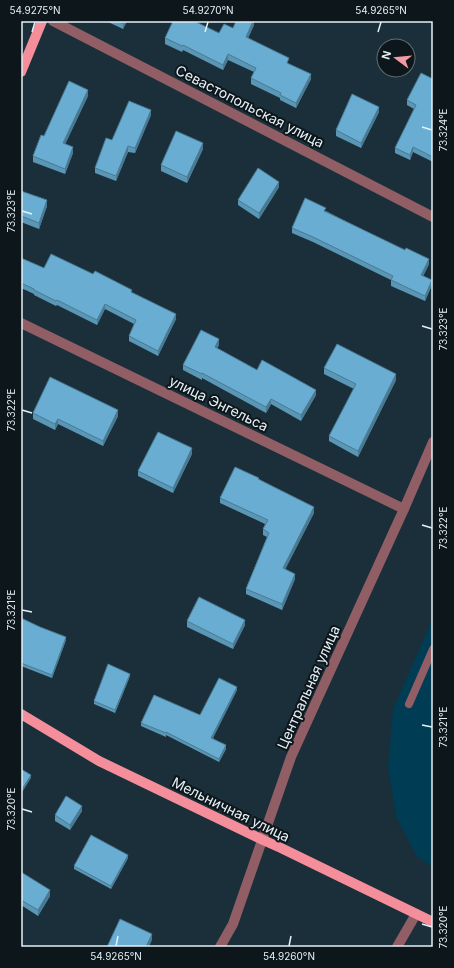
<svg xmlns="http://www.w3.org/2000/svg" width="454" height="968" font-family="Inter,sans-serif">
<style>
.green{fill:#003c54}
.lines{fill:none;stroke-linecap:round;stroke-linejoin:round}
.lane{stroke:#905e64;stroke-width:8}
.street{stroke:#905e64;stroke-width:10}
.primary{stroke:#f58e9b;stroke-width:10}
.wall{fill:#5a96b5}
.shaded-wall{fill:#4a7a93}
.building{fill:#69aed2;stroke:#4a7a93}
.ticks{fill:none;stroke:#e5f1f8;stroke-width:1.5}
.labels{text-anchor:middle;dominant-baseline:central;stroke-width:4;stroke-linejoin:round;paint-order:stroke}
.street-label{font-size:14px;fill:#e5f1f8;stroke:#0d161a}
.neatline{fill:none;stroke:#e5f1f8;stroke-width:1.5}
.ticks-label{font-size:10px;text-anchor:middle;fill:#e5f1f8}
</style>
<rect width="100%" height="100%" fill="#1a2f39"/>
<path class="green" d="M433 618V867L417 857 396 816 388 766 393 709Z"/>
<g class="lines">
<path class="lane" d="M409 704 433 649"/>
<g class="street">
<path d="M53 21 433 217"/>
<path d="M21 323 404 509"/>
<path d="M220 947 233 924 291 757 404 509 433 442"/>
<path d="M397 947 416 914"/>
</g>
<g class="primary">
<path d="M21 72 42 21"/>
<path d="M21 714 99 761 263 840 281 848 433 922"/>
</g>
</g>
<g class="wall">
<path d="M106 21H127L123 29Z"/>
<path d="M254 21V25L248 38 289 64 311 79 296 108 280 100V98L251 84V78L254 72 228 60 223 70 183 50 182 52 165 44V38L219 33Z"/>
<path d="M433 79V162L413 152 410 160 395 153V148L414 109 407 105V100Z"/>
<path d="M88 96 65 144 73 153 65 174 33 162V156L44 136Z"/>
<path d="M379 112 361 148 336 136V130Z"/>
<path d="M151 115 135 153 128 152 116 181 95 173V168L112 140Z"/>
<path d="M203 149 187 183 161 171V165Z"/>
<path d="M279 187 259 219 238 205V200Z"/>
<path d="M21 191 47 206 39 229 21 222Z"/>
<path d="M326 211 429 264 423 276 432 285 425 301 391 286V280L313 242 292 233V228Z"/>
<path d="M21 258 44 268 132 293 176 319 158 356 129 341V336L134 324 105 309 97 325 57 305 56 306 34 295V294L21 288Z"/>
<path d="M219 345 217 348 257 370 316 395 301 421 271 404 266 413 202 378V380L183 370V365Z"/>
<path d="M324 368 396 380 358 457 329 441V436L354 389 324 374Z"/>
<path d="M33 413 118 416 103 446 58 424 55 430 33 419Z"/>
<path d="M192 454 173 493 138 476V471Z"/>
<path d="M259 479 314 513 285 569 295 579 282 610 246 594V589L267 537 263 535V529L265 524 220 503V498Z"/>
<path d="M21 618 66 640 52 678 21 666Z"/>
<path d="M187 621 245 625 233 649 187 627Z"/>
<path d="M130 676 115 713 94 704V701Z"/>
<path d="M237 690 213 738 226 749 219 762 166 735V737L141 726V723L200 715Z"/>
<path d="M82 811 70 830 55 821V815Z"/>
<path d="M128 858 111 889 74 869V866Z"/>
<path d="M21 872 50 896 38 916 21 905Z"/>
</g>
<g class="shaded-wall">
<path d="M124 21H127L123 29V24Z"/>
<path d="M253 21H254V25L246 43V37Z"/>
<path d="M228 54V60L223 70V65Z"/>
<path d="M311 74V79L296 108V103Z"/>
<path d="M88 90V96L63 149V143Z"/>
<path d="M379 107V112L361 148V143Z"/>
<path d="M151 110V115L135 153V148Z"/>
<path d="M203 143V149L187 183V177Z"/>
<path d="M128 146V152L116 181V176Z"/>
<path d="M73 147V153L65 174V169Z"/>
<path d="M413 147V152L410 160V155Z"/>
<path d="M279 182V187L259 219V213Z"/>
<path d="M47 200V206L39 229V223Z"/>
<path d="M429 259V264L421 281V275Z"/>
<path d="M432 280V285L425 301V296Z"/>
<path d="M105 304V309L97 325V320Z"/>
<path d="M176 314V319L158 356V351Z"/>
<path d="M219 339V345L215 353V347Z"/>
<path d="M396 374V380L358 457V451Z"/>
<path d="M316 390V395L301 421V415Z"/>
<path d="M271 399V404L266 413V407Z"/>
<path d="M118 410V416L103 446V441Z"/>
<path d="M58 419V424L55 430V424Z"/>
<path d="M192 448V454L173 493V488Z"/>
<path d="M314 507V513L283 574V568Z"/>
<path d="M295 574V579L282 610V604Z"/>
<path d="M245 620V625L233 649V644Z"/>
<path d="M66 637V640L52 678V675Z"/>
<path d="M130 674V676L115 713V710Z"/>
<path d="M237 687V690L211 741V738Z"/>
<path d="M226 745V749L219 762V759Z"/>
<path d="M31 775V778L21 794V791Z"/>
<path d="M82 806V811L70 830V825Z"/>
<path d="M128 855V858L111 889V886Z"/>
<path d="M50 890V896L38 916V910Z"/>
<path d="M152 934V940L149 947H146Z"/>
</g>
<g class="building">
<path d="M117 21H124L123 24Z"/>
<path d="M173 21H194L219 33 224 24 233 28 236 21H253L246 37 289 58 287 63 311 74 296 103 280 95 281 93 251 78 256 68 228 54 223 65 183 45 182 46 165 38Z"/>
<path d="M421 73 433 79V157L413 147 410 155 395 148 416 105 407 100Z"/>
<path d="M69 81 88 90 63 143 73 147 65 169 33 156 41 135 44 136Z"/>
<path d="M352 94 379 107 361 143 336 130Z"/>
<path d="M129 101 151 110 135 148 128 146 116 176 95 168 106 138 112 140Z"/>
<path d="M176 131 203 143 187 177 161 165Z"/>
<path d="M258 168 279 182 259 213 238 200Z"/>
<path d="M21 191 47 200 39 223 21 216Z"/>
<path d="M305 198 326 208 324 211 405 250 406 248 429 259 421 275 432 280 425 296 391 280 393 276 313 237 292 228Z"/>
<path d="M51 254 93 274 95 271 132 290 131 292 176 314 158 351 129 336 136 320 105 304 97 320 57 300 56 301 34 290V289L21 283V258L44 268Z"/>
<path d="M201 330 219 339 215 347 257 370 262 360 316 390 301 415 271 399 266 407 202 373V374L183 365Z"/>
<path d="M337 344 396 374 358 451 329 436 356 384 324 368Z"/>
<path d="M50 377 118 410 103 441 58 419 55 424 33 413Z"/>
<path d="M158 432 192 448 173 488 138 471Z"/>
<path d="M235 467 259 478 258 479 314 507 283 568 295 574 282 604 246 589 269 533 263 529 268 520 220 498Z"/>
<path d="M199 597 245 620 233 644 187 621Z"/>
<path d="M21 618 40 627 66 637 52 675 21 663Z"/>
<path d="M108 664 130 674 115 710 94 701Z"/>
<path d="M219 678 237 687 211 738 226 745 219 759 166 732V733L141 723 154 695 200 715Z"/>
<path d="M21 769 31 775 21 791Z"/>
<path d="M66 796 82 806 70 825 55 815Z"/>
<path d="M91 835 128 855 111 886 74 866Z"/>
<path d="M21 872 50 890 38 910 21 900Z"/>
<path d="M120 919 152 934 146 947H107Z"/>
</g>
<path class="ticks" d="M32 32 35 22M205 32 208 22M378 32 381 22M422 127 432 130M22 211 32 214M422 326 432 329M22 410 32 413M422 525 432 528M22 610 32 612M422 725 432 727M22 809 32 812M422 924 432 927M116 946 118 936M289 946 291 936"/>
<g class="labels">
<g class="street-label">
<text transform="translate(250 106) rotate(27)">Севастопольская улица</text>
<text transform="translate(219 403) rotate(26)">улица Энгельса</text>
<text transform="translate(308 687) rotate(-66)">Центральная улица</text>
<text transform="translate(231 809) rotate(26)">Мельничная улица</text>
</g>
</g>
<rect width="454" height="968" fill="none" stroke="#0d161a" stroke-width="44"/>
<g transform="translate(396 58) rotate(286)"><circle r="19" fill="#0d161a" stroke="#636e73"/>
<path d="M0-3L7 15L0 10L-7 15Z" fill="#f49aa4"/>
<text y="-6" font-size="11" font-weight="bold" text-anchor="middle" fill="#e5f1f8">N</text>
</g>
<rect x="22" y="22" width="410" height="924" class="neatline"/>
<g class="ticks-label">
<text x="35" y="14">54.9275°N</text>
<text x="208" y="14">54.9270°N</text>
<text x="381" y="14">54.9265°N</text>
<text transform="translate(443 130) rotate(-90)" y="4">73.324°E</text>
<text transform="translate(11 211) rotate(-90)" y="4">73.323°E</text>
<text transform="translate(443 329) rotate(-90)" y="4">73.323°E</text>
<text transform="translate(11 410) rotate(-90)" y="4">73.322°E</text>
<text transform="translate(443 528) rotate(-90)" y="4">73.322°E</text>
<text transform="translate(11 610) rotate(-90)" y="4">73.321°E</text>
<text transform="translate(443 727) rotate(-90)" y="4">73.321°E</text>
<text transform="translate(11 809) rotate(-90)" y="4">73.320°E</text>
<text transform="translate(443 927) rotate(-90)" y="4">73.320°E</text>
<text x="116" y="960">54.9265°N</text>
<text x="289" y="960">54.9260°N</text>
</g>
</svg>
